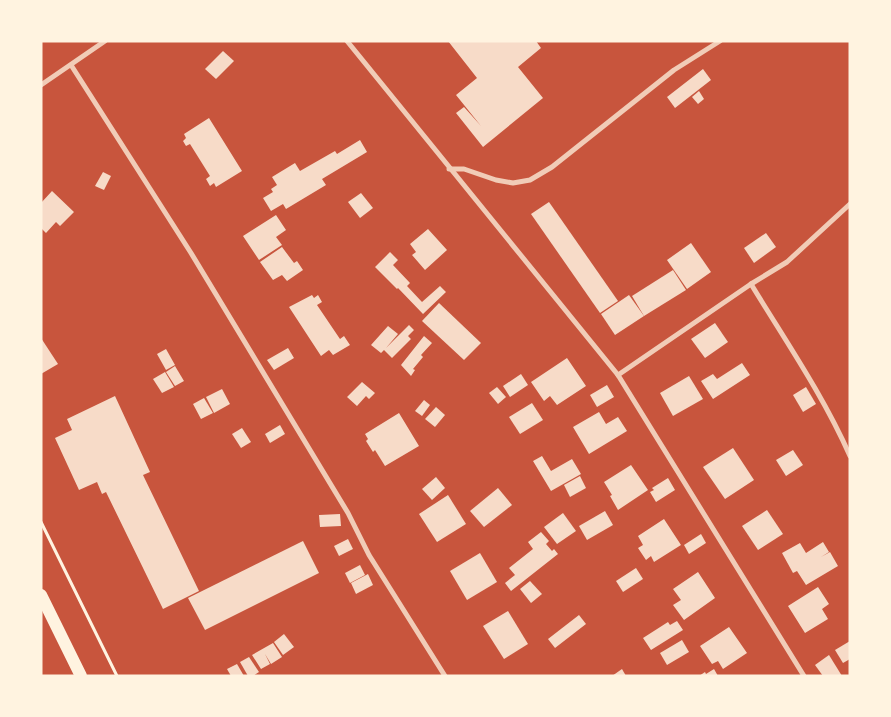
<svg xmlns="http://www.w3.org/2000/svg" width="891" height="717" font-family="Ubuntu,sans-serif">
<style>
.building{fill:#f7dbc8}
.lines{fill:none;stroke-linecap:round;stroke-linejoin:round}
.path{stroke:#fff3e0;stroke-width:3}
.minor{stroke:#f1ccb7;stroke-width:5}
.primary{stroke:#fff3e0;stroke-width:12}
</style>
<rect width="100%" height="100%" fill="#c8553d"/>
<g class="building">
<path d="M448 41H536L541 48 518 67 543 98 483 147 456 113 464 107 481 126 456 95 477 78Z"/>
<path d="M223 51 234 61 216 79 205 69Z"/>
<path d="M703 69 711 80 675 108 667 97Z"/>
<path d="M699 91 704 99 698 104 692 97Z"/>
<path d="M209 118 242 171 216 187 214 183 210 186 206 179 210 176 190 144 186 146 183 141 186 138 184 134Z"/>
<path d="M360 140 367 152 322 179 326 185 286 209 283 204 271 211 263 198 273 192 271 189 277 185 272 177 295 163 300 171 335 151 337 154Z"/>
<path d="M103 172 111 176 104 190 95 186Z"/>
<path d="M52 191 74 212 60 226 56 222 46 233 41 228V203Z"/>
<path d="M361 193 373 208 360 218 348 202Z"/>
<path d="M549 202 618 301 600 313 531 214Z"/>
<path d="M276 215 286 230 276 237 282 245 259 260 243 236Z"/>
<path d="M428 229 447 250 425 270 412 255 416 252 410 244Z"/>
<path d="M766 233 776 247 754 263 744 248Z"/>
<path d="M691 243 711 272 687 289 667 260Z"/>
<path d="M282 247 294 263 297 261 303 270 287 281 282 275 273 280 260 262Z"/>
<path d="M390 252 398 260 393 265 410 283 407 286 422 302 440 286 446 292 423 314 398 288 397 289 375 267Z"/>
<path d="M673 270 686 290 644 316 632 296Z"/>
<path d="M312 295 314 298 318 295 322 302 317 305 340 339 344 336 350 345 333 355 329 350 321 356 289 307Z"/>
<path d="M629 295 644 316 615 335 601 314Z"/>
<path d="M439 303 481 343 464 360 422 321Z"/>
<path d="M715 323 728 342 705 358 691 339Z"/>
<path d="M409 325 414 330 408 336 411 339 392 358 384 350 381 353 371 345 388 326 398 334 386 348Z"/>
<path d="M424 336 432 343 421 355 423 357 413 369 415 370 411 376 401 365Z"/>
<path d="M41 338 58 364 41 374Z"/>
<path d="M288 348 294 358 274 370 267 360Z"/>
<path d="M166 349 175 365 166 370 157 354Z"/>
<path d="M567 358 586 386 557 405 550 396 544 401 531 382Z"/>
<path d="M742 363 750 375 713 399 701 381 713 374 717 379Z"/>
<path d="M175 366 184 381 175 386 166 372Z"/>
<path d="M165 372 174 387 162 393 153 379Z"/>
<path d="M521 374 528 385 510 397 503 386Z"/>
<path d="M689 376 703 399 673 416 660 393Z"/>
<path d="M362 382 375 393 369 399 366 396 357 406 347 397Z"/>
<path d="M607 385 614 397 597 407 590 395Z"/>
<path d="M497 387 506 397 498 404 489 393Z"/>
<path d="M806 387 816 404 803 412 793 395Z"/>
<path d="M222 389 230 404 214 413 206 397Z"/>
<path d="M115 396 150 472 143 475 199 591 163 609 106 492 102 494 97 482 79 490 55 438 72 430 67 419Z"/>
<path d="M204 398 213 413 201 419 193 404Z"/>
<path d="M424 400 430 405 422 416 415 411Z"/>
<path d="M532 403 543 420 520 434 509 417Z"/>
<path d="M436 407 445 415 435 427 425 419Z"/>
<path d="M599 412 606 424 618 417 627 431 589 454 573 427Z"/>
<path d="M399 413 419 446 385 466 375 450 373 452 366 441 368 439 365 434Z"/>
<path d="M280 425 285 434 270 443 265 434Z"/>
<path d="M242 428 251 442 241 448 232 434Z"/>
<path d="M733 448 754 480 725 499 703 467Z"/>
<path d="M793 450 803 465 786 476 776 460Z"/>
<path d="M542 456 551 471 572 459 581 474 551 491 533 461Z"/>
<path d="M631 465 648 490 618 510 610 496 612 495 604 482Z"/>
<path d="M580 476 586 488 570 497 564 485Z"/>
<path d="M436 477 445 488 432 500 422 489Z"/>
<path d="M668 478 675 490 656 502 650 492 654 490 652 488Z"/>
<path d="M498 488 512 505 484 527 470 511Z"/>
<path d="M448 495 466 524 437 542 419 514Z"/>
<path d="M767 510 783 534 758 550 742 526Z"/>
<path d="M605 511 613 525 587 540 579 526Z"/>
<path d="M563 513 576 531 557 544 544 527Z"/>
<path d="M340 514 341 526 320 527 319 515Z"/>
<path d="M664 519 681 545 654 562 651 556 646 560 638 548 643 545 638 536Z"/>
<path d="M541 532 549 541 546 544 552 551 554 549 558 554 511 591 505 583 515 575 509 568 533 549 528 542Z"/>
<path d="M701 534 706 543 689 554 684 545Z"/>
<path d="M348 539 353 549 339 556 334 546Z"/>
<path d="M303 541 319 573 205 630 188 598Z"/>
<path d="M823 542 829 552 821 557 830 552 838 566 806 585 797 571 793 573 782 553 800 543 806 553Z"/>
<path d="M480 553 497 582 467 600 450 571Z"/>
<path d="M360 565 365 575 350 583 345 573Z"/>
<path d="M636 568 643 579 623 592 616 581Z"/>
<path d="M698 572 715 598 684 620 673 605 681 600 673 589Z"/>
<path d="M368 574 373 585 356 594 351 583Z"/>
<path d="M530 581 542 594 531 603 520 589Z"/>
<path d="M818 587 829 604 822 609 828 619 805 633 788 606Z"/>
<path d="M508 611 528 644 504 659 483 626Z"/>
<path d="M579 615 586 624 555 648 548 639Z"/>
<path d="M677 621 683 630 651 650 643 638 668 622 670 625Z"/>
<path d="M729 627 747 653 723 669 718 661 712 664 700 646Z"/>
<path d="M284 634 294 647 283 655 274 642Z"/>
<path d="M682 640 689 652 667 665 660 653Z"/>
<path d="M850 641V659L843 663 835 650Z"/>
<path d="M273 643 282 657 271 664 265 654 270 664 261 669 252 655Z"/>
<path d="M829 655 842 676H823L815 665Z"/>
<path d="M249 657 259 672 253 676H248L240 662Z"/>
<path d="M237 664 244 676H231L227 669Z"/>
<path d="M622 669 626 676H612Z"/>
<path d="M714 669 718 676H699L705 672 706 674Z"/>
</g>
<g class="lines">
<path class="path" d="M41 522 117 676"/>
<g class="minor">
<path d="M347 41 618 375 804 676"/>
<path d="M71 65 191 253 348 513 369 555 445 676"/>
<path d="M41 85 105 41"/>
<path d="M449 169H464L496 180 513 183 530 180 552 167 674 70 720 41"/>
<path d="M751 284C785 340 823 395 850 456"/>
<path d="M618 375 751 284 787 262 850 204"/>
</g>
<path class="primary" d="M41 595 81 676"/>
</g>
<rect width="891" height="717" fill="none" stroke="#fff3e0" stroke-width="85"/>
</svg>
